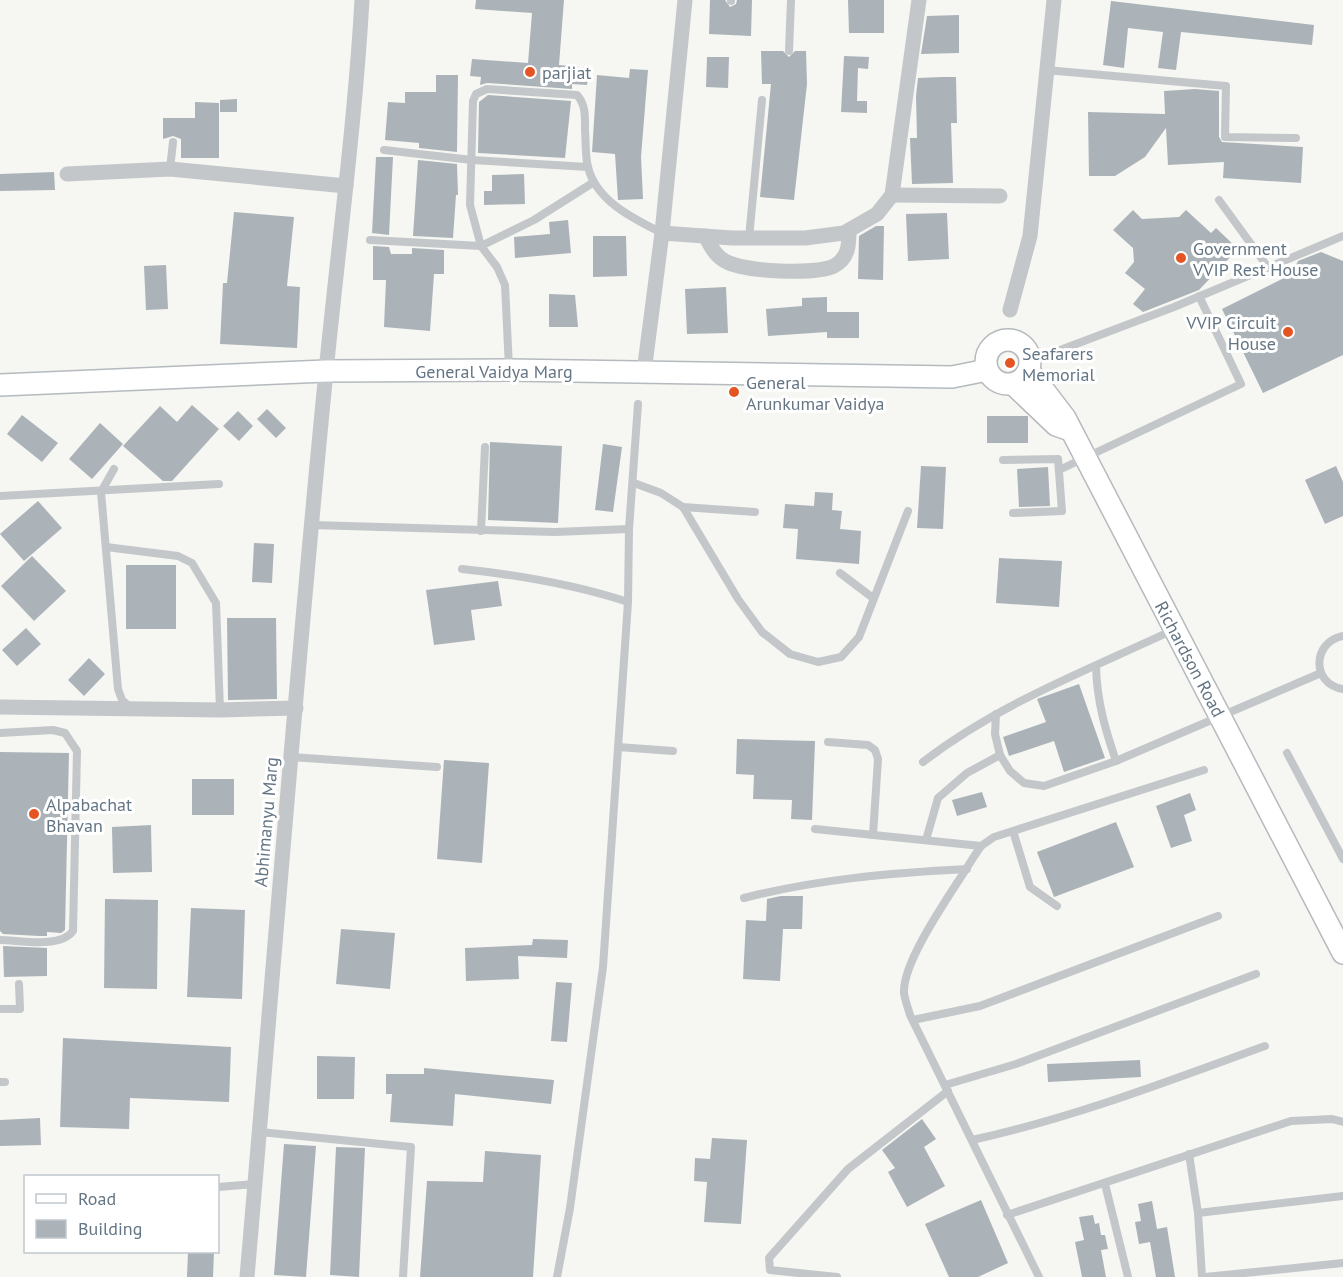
<svg xmlns="http://www.w3.org/2000/svg" width="1343" height="1277" font-family="'PT Sans',sans-serif">
<style>
.building{fill:#abb3b9}
.lines{fill:none;stroke-linecap:round;stroke-linejoin:round}
.secondary-casing{stroke:#b5babf;stroke-width:24}
.lane{stroke:#c3c7ca;stroke-width:8}
.street{stroke:#c3c7ca;stroke-width:15}
.secondary{stroke:#fff;stroke-width:21}
.poi-dot{fill:#e55523;stroke:#fff;stroke-width:2}
.labels{text-anchor:middle;dominant-baseline:central;stroke-width:6;stroke-linejoin:round;paint-order:stroke}
.poi-label{font-size:18px;fill:#647584;stroke:#fff;text-anchor:start}
.street-label{font-size:18px;fill:#647584;stroke:#fff}
</style>
<rect width="100%" height="100%" fill="#f6f6f2"/>
<g class="building">
<path d="M476 0H564L559 65 589 68 587 85 572 84V89L487 83 480 85 481 77 470 76 472 59 528 63 532 13 475 9Z"/>
<path d="M710 0H725L730 7 736 4 737 0H752L751 36 709 34Z"/>
<path d="M848 0H884V33H849Z"/>
<path d="M1111 1 1314 25 1312 45 1181 32 1176 70 1158 68 1163 32 1128 28 1124 68 1103 65Z"/>
<path d="M959 15V53L921 54 927 16Z"/>
<path d="M761 51H783L789 57 795 51H806L807 84 794 200 760 197 771 84H762Z"/>
<path d="M844 56 869 57 868 69 858 68 857 101H867V113L841 112Z"/>
<path d="M707 57H729L728 88 706 87Z"/>
<path d="M630 69 648 70 641 157 643 199 618 200 615 154 592 152 597 75 629 78Z"/>
<path d="M436 75H458L457 152 419 148V143L385 140 388 102 405 103V92H436Z"/>
<path d="M942 77H956L957 123H951L953 183 912 184 910 138H917L916 96 918 78Z"/>
<path d="M1195 89 1219 91V137L1222 142 1303 147 1301 183 1223 178 1224 162 1168 165 1166 128 1145 157 1115 176H1089L1088 112 1165 114 1164 91Z"/>
<path d="M488 95 571 101 565 158 478 153 479 102Z"/>
<path d="M237 99V112H220V100Z"/>
<path d="M195 102 219 103V158H181V139L173 136 163 139V118H195Z"/>
<path d="M376 157H393L389 235 372 233Z"/>
<path d="M418 160 457 164 458 195H456L453 238 413 236Z"/>
<path d="M54 172 55 190 0 191V174Z"/>
<path d="M524 174 525 204 484 205V191H492V175Z"/>
<path d="M1133 210 1142 219 1179 217 1186 210 1211 233 1216 228 1238 249 1199 290 1143 312 1133 304 1145 289 1125 273 1134 262 1133 248 1113 230Z"/>
<path d="M234 212 294 217 287 286 300 287 297 348 220 344 223 283H227Z"/>
<path d="M947 213 949 259 908 261 906 214Z"/>
<path d="M568 220 571 253 515 258 514 237 550 234 549 222Z"/>
<path d="M876 226H884L883 280 858 279 859 236Z"/>
<path d="M593 236H626L627 276 593 277Z"/>
<path d="M373 246 389 247 391 254H412V248L444 250V274H434L430 331 384 327 386 280H373Z"/>
<path d="M1321 252 1343 261V355L1263 393 1222 309 1292 274 1298 261Z"/>
<path d="M166 265 168 309 146 310 144 266Z"/>
<path d="M726 287 728 333 687 334 685 289Z"/>
<path d="M549 294 575 295 578 327H549Z"/>
<path d="M827 297V312H859V338H827V332L768 336 766 309 802 306V298Z"/>
<path d="M192 405 219 429 172 481H163L123 446 160 406 177 422Z"/>
<path d="M267 409 286 428 276 438 257 419Z"/>
<path d="M238 411 253 426 239 441 223 426Z"/>
<path d="M22 415 58 443 42 462 7 434Z"/>
<rect x="987" y="416" width="41" height="27"/>
<path d="M100 423 123 444 92 479 69 459Z"/>
<path d="M490 442 562 446 558 523 488 520Z"/>
<path d="M603 444 622 447 613 512 595 510Z"/>
<path d="M921 466 946 467 943 529 917 528Z"/>
<path d="M1336 466 1343 482V516L1325 524 1305 480Z"/>
<path d="M1048 467 1050 506 1019 507 1017 469Z"/>
<path d="M815 492 833 493 832 510 842 511 840 529 861 531 859 564 796 559 798 529 783 528 785 504 814 506Z"/>
<path d="M38 501 62 528 24 561 0 534Z"/>
<path d="M254 543 274 544 272 583 252 582Z"/>
<path d="M32 556 66 591 34 621 1 586Z"/>
<path d="M999 558 1062 561 1059 607 996 603Z"/>
<rect x="126" y="565" width="50" height="64"/>
<path d="M498 581 502 606 471 610 475 640 434 645 426 590Z"/>
<path d="M227 618H276L277 699 228 700Z"/>
<path d="M26 628 41 644 17 666 2 650Z"/>
<path d="M89 658 105 674 84 696 68 680Z"/>
<path d="M1079 684 1105 758 1064 772 1054 741 1009 756 1003 737 1046 722 1037 699Z"/>
<path d="M737 739 815 741 812 820 791 819 792 800 753 799 754 775 736 774Z"/>
<path d="M0 752 69 753 65 930 61 933 47 932V936H39L3 934 0 931Z"/>
<path d="M444 760 489 763 482 863 437 859Z"/>
<rect x="192" y="779" width="42" height="36"/>
<path d="M982 792 987 807 957 816 952 800Z"/>
<path d="M1190 793 1196 810 1184 815 1192 841 1171 848 1156 806Z"/>
<path d="M1116 822 1134 867 1054 897 1037 852Z"/>
<path d="M151 825 152 872 113 873 112 827Z"/>
<path d="M781 896H803L802 929H783L780 981 743 979 746 920 766 921 767 899Z"/>
<path d="M105 899 158 900 157 989 104 988Z"/>
<path d="M191 908 245 910 242 999 187 997Z"/>
<path d="M341 929 395 933 390 989 336 984Z"/>
<path d="M533 939 568 940 567 958 518 956 519 979 466 981 465 948 532 945Z"/>
<path d="M3 946 47 948V976L4 977Z"/>
<path d="M556 982 572 983 567 1042 551 1041Z"/>
<path d="M63 1038 231 1047 229 1102 130 1098 129 1129 60 1127Z"/>
<path d="M317 1056 355 1057 354 1099H317Z"/>
<path d="M1140 1060 1141 1077 1048 1082 1047 1064Z"/>
<path d="M424 1068 554 1080 551 1104 455 1094 453 1126 390 1122 392 1094H386V1074H424Z"/>
<path d="M40 1118 41 1145 0 1146V1120Z"/>
<path d="M922 1119 936 1139 924 1147 945 1186 907 1207 888 1172 895 1168 882 1150Z"/>
<path d="M712 1138 747 1140 741 1224 704 1222 707 1182 694 1181 695 1158 710 1159Z"/>
<path d="M284 1144 316 1146 306 1277 274 1275Z"/>
<path d="M336 1147 365 1148 359 1277 330 1275Z"/>
<path d="M485 1151 541 1155 533 1277H420L427 1181 483 1182Z"/>
<path d="M981 1200 1008 1263 978 1277H949L925 1224Z"/>
<path d="M1152 1201 1157 1229 1167 1227 1175 1277H1156L1150 1242 1139 1244 1135 1222 1141 1221 1138 1204Z"/>
<path d="M1093 1215 1095 1224 1099 1223 1101 1235H1105L1108 1249 1101 1250 1106 1277H1082L1075 1242 1084 1240 1079 1217Z"/>
<path d="M188 1251H214L213 1277H187Z"/>
</g>
<g class="lines">
<defs>
<g id="secondary">
<circle cx="1008" cy="362" r="22"/>
<path d="M1029 371 1065 418 1343 953"/>
<path d="M1013 384 1056 425 1070 430"/>
<path d="M0 385 326 371 509 370 952 377 987 370"/>
</g>
</defs>
<use href="#secondary" class="secondary-casing"/>
<g class="lane">
<path d="M731 1V0"/>
<path d="M789 51 791 0"/>
<path d="M1046 70 1226 86 1225 137 1296 138"/>
<path d="M384 150 472 160 588 167"/>
<path d="M170 169 173 142"/>
<path d="M1219 200 1267 266"/>
<path d="M749 238 762 100"/>
<path d="M370 240 481 246 534 220 594 182"/>
<path d="M1031 361 1174 307 1343 236"/>
<path d="M509 368 505 285 497 267 481 246 470 205 473 101 476 94 487 89 577 95C586 105 585 117 585 130 586 142 585 156 588 167 596 201 634 219 662 233"/>
<path d="M1003 460 1058 459 1062 511 1013 513"/>
<path d="M114 469 101 492 118 689 122 700 131 708"/>
<path d="M1059 470 1241 384 1199 296"/>
<path d="M634 483 661 493 683 507 738 599 762 632 790 654 818 662 841 657 859 637 908 511"/>
<path d="M0 496 219 484"/>
<path d="M683 507 755 512"/>
<path d="M312 525 555 532 629 529"/>
<path d="M481 531 485 447"/>
<path d="M106 547 178 556 192 563 216 603 220 710"/>
<path d="M462 569C519 575 573 584 628 602"/>
<path d="M840 573 873 598"/>
<path d="M1343 636C1312 642 1311 684 1343 689"/>
<path d="M1096 667C1097 701 1105 729 1116 761"/>
<path d="M996 714 995 734 1000 755 1010 771 1024 783 1044 786 1116 761 1321 673"/>
<path d="M0 733 53 730 65 733 77 751 73 931C60 949 19 940 0 940"/>
<path d="M828 742 868 745 875 750 878 759 873 835"/>
<path d="M618 747 673 751"/>
<path d="M1287 753 1343 859"/>
<path d="M291 757 437 767"/>
<path d="M923 762C998 704 1088 670 1173 630"/>
<path d="M815 829 981 846"/>
<path d="M1013 831 1030 887 1057 906"/>
<path d="M926 840 938 798 967 773 1000 755"/>
<path d="M744 898C819 879 890 873 967 869"/>
<path d="M0 1009H20L19 984"/>
<path d="M913 1020 980 1006 1218 916"/>
<path d="M0 1082H5"/>
<path d="M945 1085 1016 1064 1256 974"/>
<path d="M260 1132 411 1147 403 1277"/>
<path d="M972 1140C1073 1118 1168 1081 1265 1046"/>
<path d="M1189 1154 1198 1213 1202 1277"/>
<path d="M1105 1184 1128 1277"/>
<path d="M218 1187 255 1184"/>
<path d="M1198 1213 1343 1196"/>
<path d="M1007 1215 1291 1121 1332 1119 1343 1122"/>
<path d="M557 1277 570 1208 603 967 628 602 629 529 638 404"/>
<path d="M837 1277 770 1270 769 1258 848 1169 948 1091"/>
<path d="M1039 1277 910 1015C908 1008 905 1000 904 993 902 960 955 888 973 858L981 846 994 837 1204 770"/>
<path d="M1205 1277 1343 1263"/>
</g>
<g class="street">
<path d="M67 174 170 169 346 186"/>
<path d="M892 195 1000 196"/>
<path d="M662 233 732 238H805L844 233 877 214 892 195 919 0"/>
<path d="M705 236C711 246 715 256 725 261 744 272 815 275 834 266 849 258 849 244 849 230"/>
<path d="M1010 310 1030 236 1054 0"/>
<path d="M644 372 662 233 685 0"/>
<path d="M0 707 220 710 296 708"/>
<path d="M247 1277C273 975 296 673 326 372 338 248 355 124 362 0"/>
</g>
<use href="#secondary" class="secondary"/>
</g>
<g class="poi-dot">
<circle cx="530" cy="72" r="6"/>
<circle cx="1181" cy="258" r="6"/>
<circle cx="1288" cy="332" r="6"/>
<circle cx="1010" cy="363" r="6"/>
<circle cx="734" cy="392" r="6"/>
<circle cx="34" cy="814" r="6"/>
</g>
<g class="labels">
<g class="poi-label">
<text x="542" y="72">parjiat</text>
<text x="1193" y="248">Government<tspan x="1193" dy="21">VVIP Rest House</tspan></text>
<text x="1276" y="322" text-anchor="end">VVIP Circuit<tspan x="1276" dy="21">House</tspan></text>
<text x="1022" y="353">Seafarers<tspan x="1022" dy="21">Memorial</tspan></text>
<text x="746" y="382">General<tspan x="746" dy="21">Arunkumar Vaidya</tspan></text>
<text x="46" y="804">Alpabachat<tspan x="46" dy="21">Bhavan</tspan></text>
</g>
<g class="street-label">
<text x="494" y="371">General Vaidya Marg</text>
<text transform="translate(1190 659) rotate(62)">Richardson Road</text>
<text transform="translate(266 822) rotate(-85)">Abhimanyu Marg</text>
</g>
</g>
<rect x="24" y="1175" width="195" height="78" fill="#ffffff" stroke="#c1c8ce" stroke-width="1.5"/>
<rect x="36" y="1194" width="30" height="9" fill="#ffffff" stroke="#c1c8ce" stroke-width="1.5"/>
<text x="78" y="1205" font-size="18" fill="#647584">Road</text>
<rect x="36" y="1220" width="30" height="18" fill="#abb3b9" stroke="#c1c8ce" stroke-width="1.5"/>
<text x="78" y="1235" font-size="18" fill="#647584">Building</text>
</svg>
